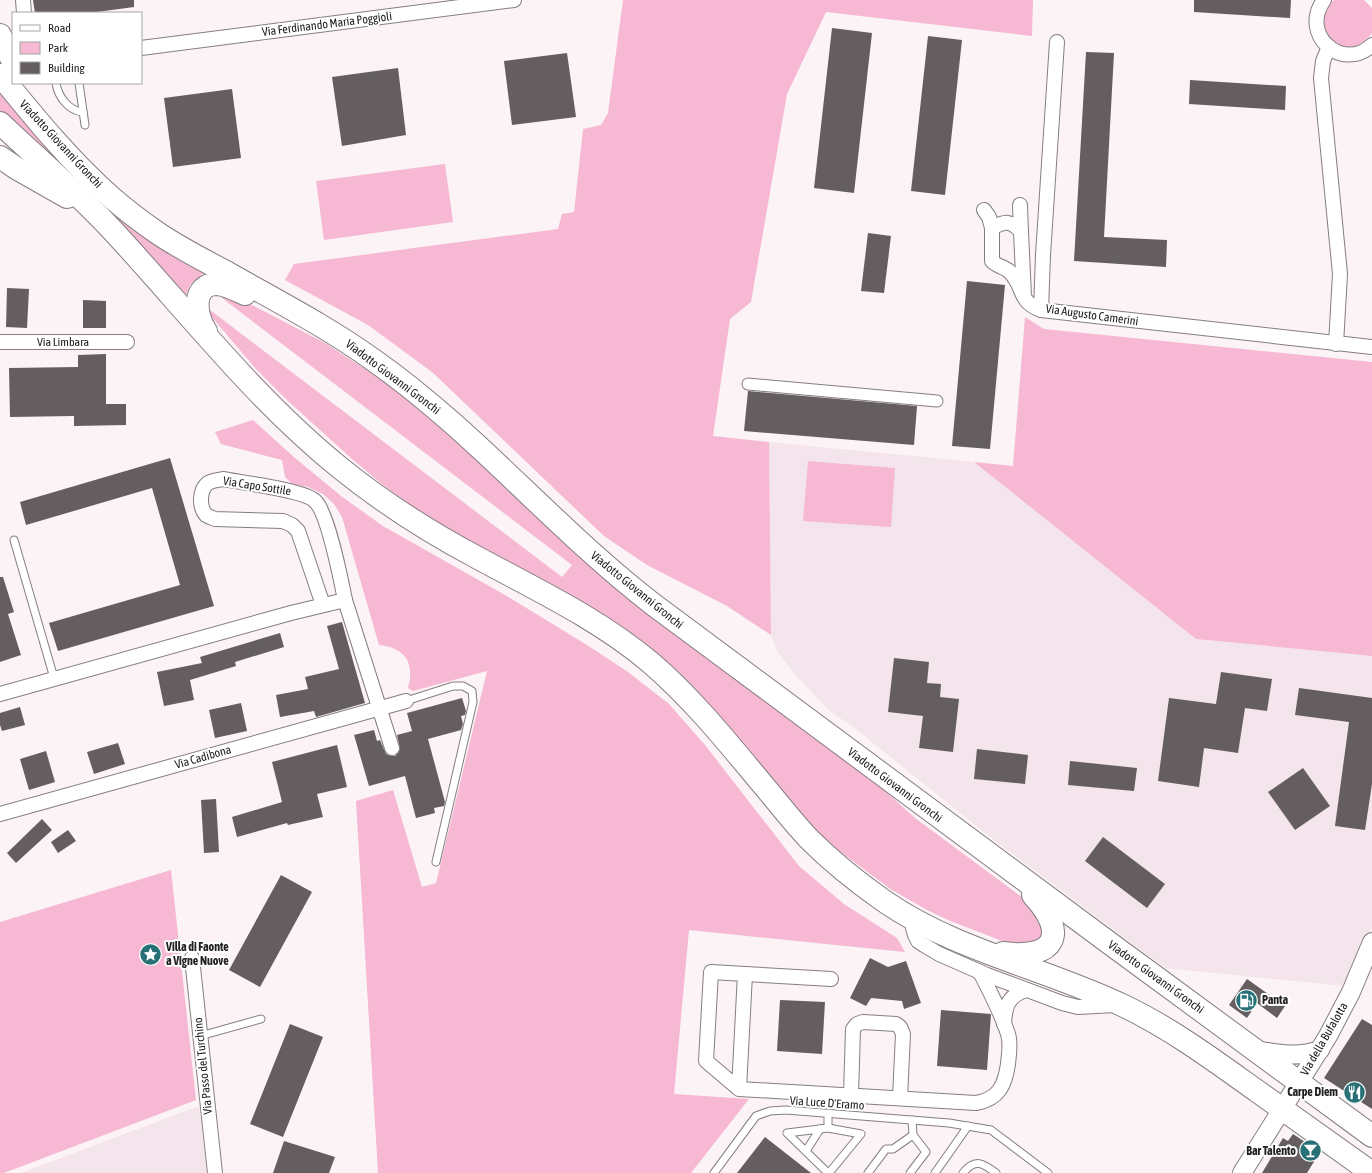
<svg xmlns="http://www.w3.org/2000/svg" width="1372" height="1173" font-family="'Asap Condensed',sans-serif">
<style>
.built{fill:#f4e4eb}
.green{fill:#f6b8d2}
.building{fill:#645e60}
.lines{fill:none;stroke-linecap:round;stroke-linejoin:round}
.service-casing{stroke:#857e81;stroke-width:9}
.pedestrian-casing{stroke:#857e81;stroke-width:13}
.minor-casing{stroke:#857e81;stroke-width:16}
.tertiary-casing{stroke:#857e81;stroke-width:20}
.primary-casing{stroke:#857e81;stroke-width:24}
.service{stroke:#fff;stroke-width:7}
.pedestrian{stroke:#fff;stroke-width:11}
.minor{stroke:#fff;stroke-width:14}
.tertiary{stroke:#fff;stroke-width:18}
.primary{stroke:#fff;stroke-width:22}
.labels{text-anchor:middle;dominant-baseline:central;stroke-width:4;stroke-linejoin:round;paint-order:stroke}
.street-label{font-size:12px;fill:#222021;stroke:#fff}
.poi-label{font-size:12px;font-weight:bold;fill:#222021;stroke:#fff;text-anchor:start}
</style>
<rect width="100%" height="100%" fill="#fbf3f6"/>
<g class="built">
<path d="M769 442 974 462 1196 639 1372 656V927L1366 945 1345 986 1165 968 985 833 857 730 830 711 797 677 777 651 771 635Z"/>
<path d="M199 1106 207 1173H21Z"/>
</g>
<g class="green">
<path d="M623 0H1033L1032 36 826 12 787 94 751 302 730 319 713 436 769 442 771 635 727 606 647 565 604 536 432 372 368 325 285 280 294 264 558 229 562 214 574 212 583 129 601 125 608 113Z"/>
<path d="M1334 0H1364L1372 8C1372 15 1372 27 1372 33 1370 36 1366 39 1363 42 1338 61 1307 21 1334 0Z"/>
<path d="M0 88 206 271 190 285 184 300 0 113Z"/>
<path d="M445 164 453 222 324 240 316 181Z"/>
<path d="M229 293 325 343 407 396 874 781 915 818 1042 912 1045 941 1015 946 948 920 927 910 892 890 823 839 719 720 432 521 383 485 352 459 288 401 256 369 210 315V310L562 577 572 565 222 298 225 294Z"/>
<path d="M1025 317 1044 329 1372 362V656L1196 639 974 462 1013 466Z"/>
<path d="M253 420 295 458 341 496 383 526 505 595 587 645 628 672 669 704 705 745 799 866 844 904 897 938 905 952 689 930 674 1094 749 1099 691 1173H378L356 801 393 790 422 887 436 883 487 671 413 691 408 688C415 662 405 648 379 645L342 517 334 504 323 494 308 487 292 484 285 477 282 460 221 444 215 432Z"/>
<path d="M808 461 895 468 891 527 803 521Z"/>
<path d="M171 870 196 1100 4 1173H0V922Z"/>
</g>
<g class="building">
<path d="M33 0H134V7L89 13H35Z"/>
<path d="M1194 0H1291L1290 18 1194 12Z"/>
<path d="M832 28 872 33 854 193 814 188Z"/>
<path d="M928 36 962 40 945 195 911 191Z"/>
<path d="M1086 52 1114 53 1104 237 1167 240 1166 267 1074 261Z"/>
<path d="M567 53 576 117 512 125 504 61Z"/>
<path d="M398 68 406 135 342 146 332 77Z"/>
<path d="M1190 80 1286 86 1285 110 1189 104Z"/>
<path d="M232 89 241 158 173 167 164 98Z"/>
<path d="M868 233 891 236 884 293 861 291Z"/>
<path d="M967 281 1005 285 990 449 952 446Z"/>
<path d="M7 288 29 289 27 328 6 327Z"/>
<path d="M83 300 106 301V328H83Z"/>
<path d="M106 354V404H126V425L74 426V416L10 417 9 368 78 367V355Z"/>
<path d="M748 391 917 406 914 445 744 431Z"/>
<path d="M170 458 214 606 58 651 49 623 180 585 152 488 26 525 20 502Z"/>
<path d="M0 577H3L14 612 8 614 21 655 0 662Z"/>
<path d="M342 622 365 703 316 717 314 711 280 717 276 695 308 689 305 677 339 669 327 626Z"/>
<path d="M280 633 284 647 235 662 236 666 190 680 194 700 164 706 157 672 202 663 200 657Z"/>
<path d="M894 658 929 662 927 683 941 684 940 697 959 699 953 752 919 748 923 716 888 712Z"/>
<path d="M1221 672 1272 679 1267 711 1245 708 1238 753 1204 748 1199 787 1158 781 1169 698 1216 704Z"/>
<path d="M1299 688 1372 698V784L1365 830 1335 826 1349 722 1295 715Z"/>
<path d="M462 698 466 711 465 715 461 716 463 724 461 730 428 739 445 802 444 806 434 808 435 813 416 818 405 776 369 786 354 735 374 730 377 741 380 740 386 754 391 756H395L398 753 400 749 397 735 412 731 407 713Z"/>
<path d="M241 703 247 731 215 738 209 710Z"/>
<path d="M20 707 25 725 2 731 0 725V713Z"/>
<path d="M118 743 125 764 94 774 87 752Z"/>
<path d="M337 745 347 787 317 794 323 817 288 825 287 823 237 837 232 817 282 802 272 762Z"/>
<path d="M977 749 1028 755 1025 784 974 779Z"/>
<path d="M46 751 55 782 29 790 20 759Z"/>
<path d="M1070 761 1137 768 1134 791 1068 785Z"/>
<path d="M1303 768 1330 806 1295 830 1268 792Z"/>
<path d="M216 799 219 852 204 853 201 800Z"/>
<path d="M42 819 52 830 16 863 7 853Z"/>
<path d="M68 830 76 841 58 853 51 842Z"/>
<path d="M1103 837 1165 884 1147 908 1085 861Z"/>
<path d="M281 875 312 892 260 987 229 970Z"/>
<path d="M870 958 888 967 906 961 921 1003 904 1009 902 1001 871 998 866 1006 850 998Z"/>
<path d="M1247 979 1285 1006 1277 1018 1257 1003 1247 1018 1229 1005Z"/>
<path d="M780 1000 825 1002 822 1054 777 1051Z"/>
<path d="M941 1010 991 1014 987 1070 937 1066Z"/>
<path d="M1362 1019 1372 1025V1109L1324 1078Z"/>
<path d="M290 1024 323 1037 283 1137 250 1124Z"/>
<path d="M1293 1134 1320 1152 1307 1173H1262L1283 1138 1288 1141Z"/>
<path d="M765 1137 811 1173H737Z"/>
<path d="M284 1141 335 1157 329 1173H273Z"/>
</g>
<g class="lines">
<defs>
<g id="service">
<path d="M56 83C58 97 69 111 83 112"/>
<path d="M79 83 85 125"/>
<path d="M14 540 54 678"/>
<path d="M406 701 453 686H463L472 691 473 702 436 862"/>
<path d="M200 1036 261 1019"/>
<path d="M828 1113V1128"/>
<path d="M806 1151 820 1129"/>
<path d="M714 1173 756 1116 770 1111 786 1110 949 1123 991 1130 1048 1173"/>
<path d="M828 1173 787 1133 828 1128 861 1134 829 1173"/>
<path d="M868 1173 886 1149H893L913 1135"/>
<path d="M910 1173 926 1152 913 1135 912 1120"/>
<path d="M935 1173 968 1126"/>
<path d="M963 1173C975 1158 983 1163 996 1173"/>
</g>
<path id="pedestrian" d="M748 384 937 401"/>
<g id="minor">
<path d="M23 0 24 13"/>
<path d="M1324 0C1299 34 1342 73 1372 45"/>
<path d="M1057 42 1043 255 1041 310 1372 347"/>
<path d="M1329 47 1323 61 1321 78 1340 274 1336 344"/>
<path d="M141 48 514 0"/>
<path d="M1020 205 1021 232"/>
<path d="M984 210 989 217 992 228"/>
<path d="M1024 296 1021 232C1011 220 1005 221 992 228V261C996 266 1005 267 1010 272 1025 287 1017 301 1041 310"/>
<path d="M0 342H127"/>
<path d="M345 600 392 748"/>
<path d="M0 694 291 613 345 600C341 580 328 513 315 501 304 490 242 483 224 479 218 480 213 480 208 483 199 490 199 507 206 515 209 517 212 518 215 519L283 521 292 525 298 531 323 605"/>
<path d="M0 814 406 701"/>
<path d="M913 919V928L915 935 918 941 924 945 939 954 987 975 1062 1003 1078 1007 1115 1005"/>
<path d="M192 958 215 1173"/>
<path d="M745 974 831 979"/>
<path d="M1004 1024C1005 1006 1008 996 1026 990"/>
<path d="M739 1089 745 974 711 972 706 1061 739 1089 976 1103C999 1099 1005 1085 1008 1064 1009 1054 1011 1043 1008 1034 1001 1012 990 992 980 972"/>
<path d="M851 1095 853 1029 857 1024 863 1022 896 1024 900 1027 903 1034 900 1098"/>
</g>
<g id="tertiary">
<path d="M1256 1050C1278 1054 1298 1058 1320 1050"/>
<path d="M1242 1173 1328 1036 1351 992 1372 942"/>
</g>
<g id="primary">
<path d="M0 35 13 62"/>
<path d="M0 75C35 118 70 161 112 198 127 211 143 223 159 234 180 248 203 260 226 272 275 300 326 326 372 359 475 431 555 529 654 605L1108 942 1372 1136"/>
<path d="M0 123C38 159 79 194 114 232 188 312 254 398 339 467 382 502 429 532 478 558 537 590 599 619 651 663 693 699 728 743 764 786 779 804 793 822 809 839 832 862 857 882 884 901 956 951 1045 968 1124 1006 1172 1029 1215 1061 1257 1091 1296 1119 1334 1146 1372 1173"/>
<path d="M0 157 16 168 67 197"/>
<path d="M206 331C195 316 191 283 218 284 227 285 236 290 245 294"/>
<path d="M1003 953C1055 960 1069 934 1033 895"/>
</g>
</defs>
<use href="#service" class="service-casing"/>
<use href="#pedestrian" class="pedestrian-casing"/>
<use href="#minor" class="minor-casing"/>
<use href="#tertiary" class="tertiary-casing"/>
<use href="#primary" class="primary-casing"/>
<use href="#service" class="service"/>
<use href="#pedestrian" class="pedestrian"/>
<use href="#minor" class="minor"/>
<use href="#tertiary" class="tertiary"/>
<use href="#primary" class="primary"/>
</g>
<defs>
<symbol id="sight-disc" viewBox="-11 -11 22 22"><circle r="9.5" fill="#267076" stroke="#fff"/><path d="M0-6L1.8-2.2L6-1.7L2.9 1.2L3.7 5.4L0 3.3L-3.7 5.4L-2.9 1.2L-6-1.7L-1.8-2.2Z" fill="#fff"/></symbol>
<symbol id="fuel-disc" viewBox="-11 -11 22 22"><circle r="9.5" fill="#267076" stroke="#fff"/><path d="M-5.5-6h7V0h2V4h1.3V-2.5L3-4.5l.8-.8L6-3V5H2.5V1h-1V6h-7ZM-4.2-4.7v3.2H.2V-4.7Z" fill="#fff"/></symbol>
<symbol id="restaurant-disc" viewBox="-11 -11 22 22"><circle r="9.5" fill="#267076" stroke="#fff"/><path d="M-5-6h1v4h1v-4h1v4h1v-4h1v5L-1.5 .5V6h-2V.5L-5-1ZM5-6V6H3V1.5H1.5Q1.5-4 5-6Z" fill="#fff"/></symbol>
<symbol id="bar-disc" viewBox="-11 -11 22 22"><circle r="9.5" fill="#267076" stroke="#fff"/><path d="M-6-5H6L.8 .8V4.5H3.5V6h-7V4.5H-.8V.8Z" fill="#fff"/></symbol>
</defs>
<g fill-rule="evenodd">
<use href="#sight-disc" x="138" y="942" width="25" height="25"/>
<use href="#fuel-disc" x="1234" y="988" width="25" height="25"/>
<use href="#restaurant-disc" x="1342" y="1080" width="25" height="25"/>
<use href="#bar-disc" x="1298" y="1138" width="25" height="25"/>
</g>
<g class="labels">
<g class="street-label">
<text transform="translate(327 24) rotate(-7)">Via Ferdinando Maria Poggioli</text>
<text transform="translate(61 144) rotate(47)">Viadotto Giovanni Gronchi</text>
<text transform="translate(1092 315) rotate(8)">Via Augusto Camerini</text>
<text x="63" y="342">Via Limbara</text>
<text transform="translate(393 377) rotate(37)">Viadotto Giovanni Gronchi</text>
<text transform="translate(257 486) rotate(9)">Via Capo Sottile</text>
<text transform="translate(637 590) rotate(39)">Viadotto Giovanni Gronchi</text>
<text transform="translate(203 757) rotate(-16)">Via Cadibona</text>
<text transform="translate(895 785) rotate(37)">Viadotto Giovanni Gronchi</text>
<text transform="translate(1156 977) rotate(36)">Viadotto Giovanni Gronchi</text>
<text transform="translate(1324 1039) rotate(-60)">Via della Bufalotta</text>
<text transform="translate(203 1066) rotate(-96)">Via Passo del Turchino</text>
<text transform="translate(827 1103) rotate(4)">Via Luce D'Eramo</text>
</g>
<g class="poi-label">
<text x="166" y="947">Villa di Faonte<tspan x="166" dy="14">a Vigne Nuove</tspan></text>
<text x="1262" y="1000">Panta</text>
<text x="1338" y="1092" text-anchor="end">Carpe Diem</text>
<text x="1296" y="1151" text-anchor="end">Bar Talento</text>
</g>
</g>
<rect x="12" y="12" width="130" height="72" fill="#ffffff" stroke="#a7a6a6"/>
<rect x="20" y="25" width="20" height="6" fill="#ffffff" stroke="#a7a6a6"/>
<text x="48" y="32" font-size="12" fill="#222021">Road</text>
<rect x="20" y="42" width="20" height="12" fill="#f6b8d2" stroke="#a7a6a6"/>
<text x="48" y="52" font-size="12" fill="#222021">Park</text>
<rect x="20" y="62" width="20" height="12" fill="#645e60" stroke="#a7a6a6"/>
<text x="48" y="72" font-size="12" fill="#222021">Building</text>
</svg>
